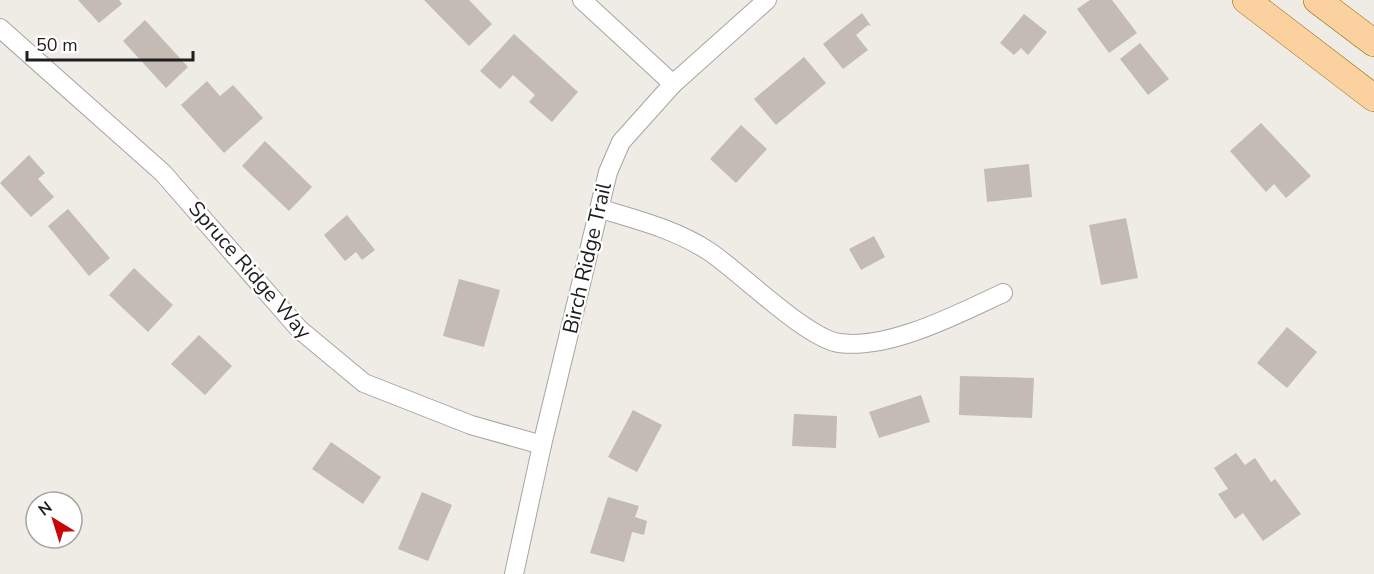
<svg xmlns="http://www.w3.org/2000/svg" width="1374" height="574" font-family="'Nunito Sans',sans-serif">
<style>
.building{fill:#c4bbb4}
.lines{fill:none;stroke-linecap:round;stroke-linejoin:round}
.minor-casing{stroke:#a5a5a5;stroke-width:20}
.primary-casing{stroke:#956203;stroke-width:28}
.minor{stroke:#fff;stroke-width:18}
.primary{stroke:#fad19f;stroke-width:27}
.labels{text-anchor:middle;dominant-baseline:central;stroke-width:4.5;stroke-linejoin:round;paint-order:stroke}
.street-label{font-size:21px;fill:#1e1e1e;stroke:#fff}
</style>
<rect width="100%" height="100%" fill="#efebe5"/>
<g class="building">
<path d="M78 0H119L122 4 99 23Z"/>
<path d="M424 0H469L492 24 469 46Z"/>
<path d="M1090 0H1112L1137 33 1109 53 1077 9Z"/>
<path d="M862 13 871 26 868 25 856 35 868 50 843 69 823 44Z"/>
<path d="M1024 14 1047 32 1028 55 1021 48 1014 55 1000 43Z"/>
<path d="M145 20 188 67 166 88 123 41Z"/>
<path d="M514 34 578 92 552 122 529 102 535 95 513 75 500 89 480 71Z"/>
<path d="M1140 43 1169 79 1148 95 1120 59Z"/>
<path d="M804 57 826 83 776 125 754 99Z"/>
<path d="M207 81 220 96 233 85 263 118 224 153 181 105Z"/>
<path d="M1261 123 1311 176 1286 198 1274 184 1266 192 1230 151Z"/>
<path d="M741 125 767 149 736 183 710 159Z"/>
<path d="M265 141 312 187 289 211 242 166Z"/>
<path d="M29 155 45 173 38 179 54 197 31 217 0 183Z"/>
<path d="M1029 164 1032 197 987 202 984 169Z"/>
<path d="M68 209 110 258 89 276 48 226Z"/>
<path d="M347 215 375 250 362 260 356 252 345 261 324 235Z"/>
<path d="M1126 218 1138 278 1101 285 1089 225Z"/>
<path d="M874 236 885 257 861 270 849 249Z"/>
<path d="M134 268 173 305 148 332 109 295Z"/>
<path d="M459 279 500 290 484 347 443 336Z"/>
<path d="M1287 327 1317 352 1287 388 1257 363Z"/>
<path d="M199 335 232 366 205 395 171 364Z"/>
<path d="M960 376 1034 378 1032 418 959 415Z"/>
<path d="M921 395 930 422 879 438 869 412Z"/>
<path d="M633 410 662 425 637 472 608 457Z"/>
<path d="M794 414 837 416 836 448 792 446Z"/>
<path d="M331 442 381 477 363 504 312 469Z"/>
<path d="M1236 453 1245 465 1255 458 1271 482 1275 479 1301 514 1263 541 1243 513 1235 519 1218 494 1228 489 1214 468Z"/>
<path d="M422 492 452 505 428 561 398 549Z"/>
<path d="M608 497 639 506 635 517 647 521 644 535 632 532 624 562 590 553Z"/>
</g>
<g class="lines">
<defs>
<g id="minor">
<path d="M582 0 673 84"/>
<path d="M0 28 163 173 299 329 364 383 471 425 542 445"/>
<path d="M601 209C638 220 677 230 710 252 741 273 806 338 839 343 889 350 958 314 1003 293"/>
<path d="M514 574 542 445 608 172 621 142 673 84 767 0"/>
</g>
<g id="primary">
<path d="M1246 0 1374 98"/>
<path d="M1317 0 1374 43"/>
</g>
</defs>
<use href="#minor" class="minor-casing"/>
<use href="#primary" class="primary-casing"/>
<use href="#minor" class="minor"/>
<use href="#primary" class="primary"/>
</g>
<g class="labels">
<g class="street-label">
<text transform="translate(587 258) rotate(-77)">Birch Ridge Trail</text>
<text transform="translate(250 270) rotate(49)">Spruce Ridge Way</text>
</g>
</g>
<g transform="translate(54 520) rotate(322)"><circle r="28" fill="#ffffff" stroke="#a5a5a5" stroke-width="1.5"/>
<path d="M0-4.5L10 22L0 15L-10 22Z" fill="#c80508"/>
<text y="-9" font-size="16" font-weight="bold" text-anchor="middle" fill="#1e1e1e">N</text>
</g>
<path d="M27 51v9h166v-9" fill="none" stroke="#1e1e1e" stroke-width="3"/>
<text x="36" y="51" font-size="18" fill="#1e1e1e" stroke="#ffffff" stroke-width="4.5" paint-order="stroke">50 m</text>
</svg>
